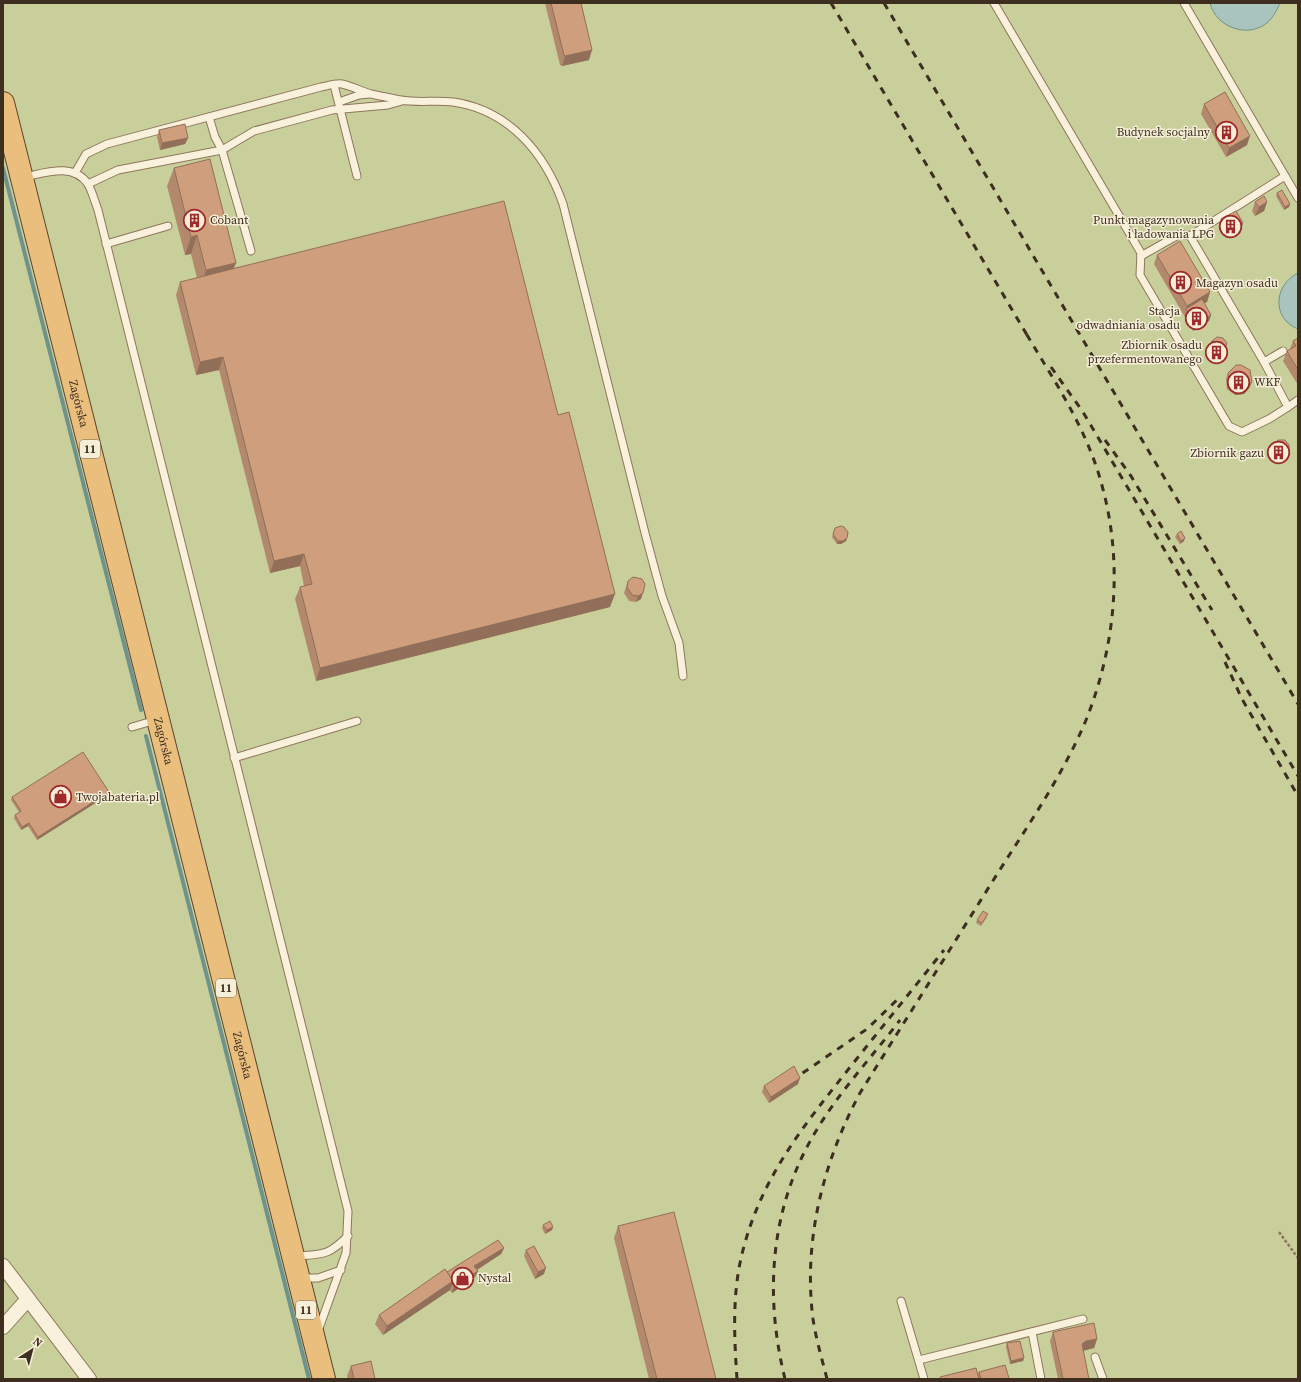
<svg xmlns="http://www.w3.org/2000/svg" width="1301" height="1382" font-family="'Source Serif 4',serif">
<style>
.green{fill:#c9cf9b}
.water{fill:#a9c4bc;stroke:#6f938a}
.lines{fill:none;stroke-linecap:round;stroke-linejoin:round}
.stream{stroke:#6f938a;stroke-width:4}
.service-casing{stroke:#8d765c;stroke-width:9}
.minor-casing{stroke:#8d765c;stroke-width:16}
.trunk-casing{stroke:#5b4430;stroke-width:24}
.path{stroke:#8d765c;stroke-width:2.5;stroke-dasharray:3 2;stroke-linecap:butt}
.service{stroke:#faf1dc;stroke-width:7}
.minor{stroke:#faf1dc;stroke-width:14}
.trunk{stroke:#eabe7c;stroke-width:22}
.rail{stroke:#3d2e20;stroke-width:3;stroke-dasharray:7 7;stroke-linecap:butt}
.wall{fill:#b2896c}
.shaded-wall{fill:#916f58}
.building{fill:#cf9f7d;stroke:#916f58}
.labels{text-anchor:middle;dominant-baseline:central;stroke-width:3;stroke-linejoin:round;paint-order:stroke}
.shield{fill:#f7eed8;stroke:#756857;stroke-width:1}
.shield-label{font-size:11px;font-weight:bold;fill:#3d2e20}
.poi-label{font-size:12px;fill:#3d2e20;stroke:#f7eed8;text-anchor:end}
.street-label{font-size:12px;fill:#3d2e20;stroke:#f7eed8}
</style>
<rect width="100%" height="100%" fill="#f0e4c8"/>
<rect class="green" x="3" y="3" width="1295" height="1376"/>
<g class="water">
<path d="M1210 3H1280C1277 10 1274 16 1268 22 1249 39 1216 28 1210 3Z"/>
<path d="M1298 273V329C1271 318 1274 285 1298 273Z"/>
</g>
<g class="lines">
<g class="stream">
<path d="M3 168 141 710"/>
<path d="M146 736 309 1379"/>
</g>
<defs>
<g id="service">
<path d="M994 3 1141 253 1140 275 1229 426 1242 432 1269 419 1288 407 1264 362"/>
<path d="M1184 3 1298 198"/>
<path d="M334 85 357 176"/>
<path d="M339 102 359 95 369 94"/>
<path d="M209 117 215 137 222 150 251 251"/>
<path d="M75 173 86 154 107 144 321 87C327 86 335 83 342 84 351 86 361 91 371 94 380 96 391 98 401 100 417 103 436 100 453 102 509 110 545 153 563 204L645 533 662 596 679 643 683 676"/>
<path d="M24 177C45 173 73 162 88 184 92 191 95 202 98 210L348 1211 346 1253 318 1331"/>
<path d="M88 184 118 170 222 150 254 131 332 110 388 105 402 101"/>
<path d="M106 244 168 226"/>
<path d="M1141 256 1180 234 1190 236"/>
<path d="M1283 351 1264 362 1190 236 1285 176"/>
<path d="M1288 407 1298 400"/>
<path d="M132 727 156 720"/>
<path d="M234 758 357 721"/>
<path d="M296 1256C323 1254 328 1256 348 1236"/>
<path d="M301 1278H318L341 1270"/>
<path d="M901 1301 924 1379"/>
<path d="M1032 1332 1041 1379"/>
<path d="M1095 1357 1103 1379"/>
<path d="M919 1360 1083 1319"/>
</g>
<g id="minor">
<path d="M3 1266 89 1379"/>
<path d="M3 1327 28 1299"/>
</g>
<g id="trunk">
<path id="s1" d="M3 103 324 1379"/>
</g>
</defs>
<use href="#service" class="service-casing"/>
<use href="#minor" class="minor-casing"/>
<use href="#trunk" class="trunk-casing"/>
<path class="path" d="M1279 1232 1298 1258"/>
<use href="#service" class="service"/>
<use href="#minor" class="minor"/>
<use href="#trunk" class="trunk"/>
<g class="rail">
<path d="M831 3 1027 335"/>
<path d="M884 3 1298 704"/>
<path d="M1051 367 1083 412 1298 776"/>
<path d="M1105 440 1131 476 1212 610"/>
<path d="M1225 662 1242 699 1298 796"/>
<path d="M791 1081 867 1029 901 996"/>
<path d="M737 1379C734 1335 732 1292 743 1250 762 1176 805 1124 851 1066 882 1027 913 989 944 950"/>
<path d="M785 1379C764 1294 770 1207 816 1131 839 1092 872 1057 900 1020"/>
<path d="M827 1379C822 1359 816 1339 813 1319 803 1241 823 1162 860 1093 903 1024 946 956 989 887 1022 834 1059 782 1084 725 1116 648 1124 562 1101 482 1086 427 1053 379 1024 330"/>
</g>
</g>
<g class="wall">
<path d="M545 3H581L589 60 562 66 560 65Z"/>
<path d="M1204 104 1247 145 1226 157 1201 114Z"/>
<path d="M159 130 188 138 185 144 160 150 157 137Z"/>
<path d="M174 168 234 269 558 415 610 607 316 681 295 599 300 587 304 586 300 566 270 573 219 370 196 375 176 295 180 282 197 278 191 254 185 255 167 186Z"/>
<path d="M1277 193 1290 204 1289 207 1284 210 1276 196Z"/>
<path d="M1255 202H1267L1264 211 1255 216 1252 211Z"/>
<path d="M1221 219 1243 223 1241 230 1226 238 1219 225Z"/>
<path d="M1157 255 1210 292 1207 302 1204 303 1211 315 1209 321 1193 331 1154 264Z"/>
<path d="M1298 338V385L1283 361 1287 351 1290 349 1293 341Z"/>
<path d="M1212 341 1225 349 1223 355 1218 358H1213L1209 354V347Z"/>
<path d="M1228 373 1252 382 1249 388 1244 394 1235 395 1227 389 1226 379Z"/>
<path d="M1273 445 1289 451 1287 458 1282 462 1276 463 1271 458 1270 451Z"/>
<path d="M835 528 847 538 846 541 841 544H837L832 537Z"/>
<path d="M1177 534 1184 541 1180 544 1175 537Z"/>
<path d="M628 581 641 599 636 602 629 601 624 593Z"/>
<path d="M109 792 108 795 37 840 28 826 21 830 14 818 15 815 19 812 11 800 12 797Z"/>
<path d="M987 917 981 926 976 923 977 920Z"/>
<path d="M798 1084 769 1103 762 1092 764 1086Z"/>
<path d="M543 1225 553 1227 552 1230 545 1234 542 1228Z"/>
<path d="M618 1226 716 1379H649L614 1238Z"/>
<path d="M504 1248 501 1254 477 1270 478 1271 475 1277 452 1293 450 1290 383 1335 375 1324 379 1315 447 1272Z"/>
<path d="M526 1250 544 1274 535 1279 524 1256Z"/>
<path d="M1053 1332 1097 1339 1094 1348 1083 1350 1089 1379H1058L1050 1341Z"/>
<path d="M1007 1343 1024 1358 1023 1361 1010 1364 1006 1347Z"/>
<path d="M351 1366 375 1379H348L347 1376Z"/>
<path d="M979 1372 1009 1378V1379H939L940 1377 978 1374Z"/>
</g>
<g class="shaded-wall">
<path d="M592 50 589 60 562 66 565 56Z"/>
<path d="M1250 136 1247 145 1226 157 1229 148Z"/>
<path d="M188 138 185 144 160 150 162 143Z"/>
<path d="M1267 202 1264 211 1255 216 1259 207Z"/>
<path d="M1290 204 1289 207 1284 210 1285 207Z"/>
<path d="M1243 223 1241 230 1226 238 1228 232Z"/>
<path d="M197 235 191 254 185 255 191 237Z"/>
<path d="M236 263 229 281 200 289 206 270Z"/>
<path d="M1210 292 1207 302 1188 312 1186 309 1187 306Z"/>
<path d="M1211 315 1209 321 1193 331 1195 324Z"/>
<path d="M1225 349 1223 355 1218 358H1213L1215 351Z"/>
<path d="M223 357 219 370 196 375 200 362Z"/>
<path d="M1252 382 1249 388 1244 394 1235 395 1237 389Z"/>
<path d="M1289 451 1287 458 1282 462 1276 463 1278 456Z"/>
<path d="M847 538 846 541 841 544H837L838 541Z"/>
<path d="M1185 538 1184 541 1180 544 1181 541Z"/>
<path d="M304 554 300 566 270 573 274 561Z"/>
<path d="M643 593 641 599 636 602 638 596Z"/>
<path d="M615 594 610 607 316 681 320 668Z"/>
<path d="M109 792 108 795 37 840 38 837Z"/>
<path d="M29 823 28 826 21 830 22 827Z"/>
<path d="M800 1078 798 1084 769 1103 771 1097Z"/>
<path d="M553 1227 552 1230 545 1234 547 1230Z"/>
<path d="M504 1248 501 1254 472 1273 474 1266Z"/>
<path d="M546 1268 544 1274 535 1279 538 1272Z"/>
<path d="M478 1271 475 1277 452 1293 454 1286Z"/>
<path d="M453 1281 450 1290 383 1335 387 1326Z"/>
<path d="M1097 1339 1094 1348 1083 1351 1082 1344 1086 1341Z"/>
<path d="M1024 1358 1023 1361 1010 1364 1011 1361Z"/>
</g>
<g class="building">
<path d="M551 3H581L592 50 565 56 564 55Z"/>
<path d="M1225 92 1250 136 1229 148 1204 104Z"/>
<path d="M185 124 188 138 162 143 159 130Z"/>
<path d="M210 159 236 263 206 270 197 235 191 237 174 168Z"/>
<path d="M1282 190 1290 204 1285 207 1277 193Z"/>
<path d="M1264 196 1267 202 1259 207 1255 202Z"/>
<path d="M504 201 558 415 569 412 615 594 320 668 300 587 312 584 304 554 274 561 223 357 200 362 180 282Z"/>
<path d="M1236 211 1243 223 1228 232 1221 219Z"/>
<path d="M1180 241 1210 292 1187 306 1157 255Z"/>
<path d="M1202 299 1211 315 1195 324 1186 309Z"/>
<path d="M1217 337 1223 338 1227 343 1225 349 1220 352 1215 351 1212 348V341Z"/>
<path d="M1298 338V370L1287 351 1296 346 1293 341Z"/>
<path d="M1236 365H1241L1250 370 1252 382 1246 388 1237 389 1229 383 1228 373Z"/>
<path d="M1278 440H1285L1289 445V451L1285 456H1278L1273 452V445Z"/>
<path d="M841 526 844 527 848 532 847 538 843 541H838L833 534 835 528Z"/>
<path d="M1181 531 1185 538 1181 541 1177 534Z"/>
<path d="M633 577 642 579 645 584 643 593 638 596 632 595 627 587 628 581Z"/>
<path d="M83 752 109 792 38 837 29 823 22 827 15 815 21 811 12 797Z"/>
<path d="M983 911 988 914 982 923 977 920Z"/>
<path d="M794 1066 800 1078 771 1097 764 1086Z"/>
<path d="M674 1212 716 1379H657L618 1226Z"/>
<path d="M550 1221 553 1227 547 1230 543 1225Z"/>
<path d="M498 1240 504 1248 474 1266 478 1271 454 1286 452 1283 453 1281 447 1272Z"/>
<path d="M534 1246 546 1268 538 1272 526 1250Z"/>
<path d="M445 1269 453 1281 387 1326 379 1315Z"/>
<path d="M1094 1323 1097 1339 1086 1341 1082 1344 1089 1379H1063L1053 1332Z"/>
<path d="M1020 1341 1024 1358 1011 1361 1007 1343Z"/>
<path d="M371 1361 375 1379H354L351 1366Z"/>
<path d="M1005 1365 1009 1378 1005 1379H981L979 1372Z"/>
<path d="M976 1368 979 1379H940V1377Z"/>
</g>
<defs>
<symbol id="building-ring" viewBox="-11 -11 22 22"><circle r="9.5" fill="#f7eed8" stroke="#9e2a2b" stroke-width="1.5"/><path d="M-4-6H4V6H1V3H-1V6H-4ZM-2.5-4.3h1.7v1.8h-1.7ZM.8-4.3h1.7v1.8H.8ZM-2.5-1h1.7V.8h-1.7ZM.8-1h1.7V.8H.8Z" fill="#9e2a2b"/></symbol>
<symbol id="shop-ring" viewBox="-11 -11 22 22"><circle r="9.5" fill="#f7eed8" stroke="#9e2a2b" stroke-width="1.5"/><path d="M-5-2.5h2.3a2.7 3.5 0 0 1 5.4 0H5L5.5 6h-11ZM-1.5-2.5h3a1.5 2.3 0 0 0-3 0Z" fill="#9e2a2b"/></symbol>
</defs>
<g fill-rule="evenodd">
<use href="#building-ring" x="1214" y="120" width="25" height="25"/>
<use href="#building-ring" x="182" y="208" width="25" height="25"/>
<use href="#building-ring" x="1218" y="214" width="25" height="25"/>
<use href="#building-ring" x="1168" y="270" width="25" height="25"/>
<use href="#building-ring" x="1184" y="306" width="25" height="25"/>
<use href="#building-ring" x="1204" y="340" width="25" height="25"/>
<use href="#building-ring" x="1226" y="370" width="25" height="25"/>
<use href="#building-ring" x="1266" y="440" width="25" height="25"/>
<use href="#shop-ring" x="48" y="784" width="25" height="25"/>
<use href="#shop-ring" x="450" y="1266" width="25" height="25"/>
</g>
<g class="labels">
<g class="shield">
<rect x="80" y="440" width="20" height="18" rx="3"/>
<rect x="216" y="979" width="20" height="18" rx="3"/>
<rect x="296" y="1301" width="20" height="18" rx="3"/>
</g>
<g class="shield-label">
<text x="90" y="449">11</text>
<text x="226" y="988">11</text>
<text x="306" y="1310">11</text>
</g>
<g class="poi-label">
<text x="1210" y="132">Budynek socjalny</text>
<text x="210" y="220" text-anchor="start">Cobant</text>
<text x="1214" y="220">Punkt magazynowania<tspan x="1214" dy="14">i ładowania LPG</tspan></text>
<text x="1196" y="283" text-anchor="start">Magazyn osadu</text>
<text x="1180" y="311">Stacja<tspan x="1180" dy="14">odwadniania osadu</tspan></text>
<text x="1202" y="345">Zbiornik osadu<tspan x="1202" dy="14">przefermentowanego</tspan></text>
<text x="1254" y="382" text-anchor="start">WKF</text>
<text x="1264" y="453">Zbiornik gazu</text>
<text x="76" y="797" text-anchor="start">Twojabateria.pl</text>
<text x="478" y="1278" text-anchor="start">Nystal</text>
</g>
<g class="street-label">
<text stroke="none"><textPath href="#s1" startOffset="310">Zagórska</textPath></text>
<text stroke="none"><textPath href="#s1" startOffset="658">Zagórska</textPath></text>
<text stroke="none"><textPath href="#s1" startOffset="982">Zagórska</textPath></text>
</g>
</g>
<rect width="1301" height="1382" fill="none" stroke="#3d2e20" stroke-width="8"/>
<g transform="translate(32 1350) rotate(36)" stroke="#f7eed8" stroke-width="3" paint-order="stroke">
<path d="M0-3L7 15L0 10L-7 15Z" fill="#3d2e20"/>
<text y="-6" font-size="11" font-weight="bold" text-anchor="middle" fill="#3d2e20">N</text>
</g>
</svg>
